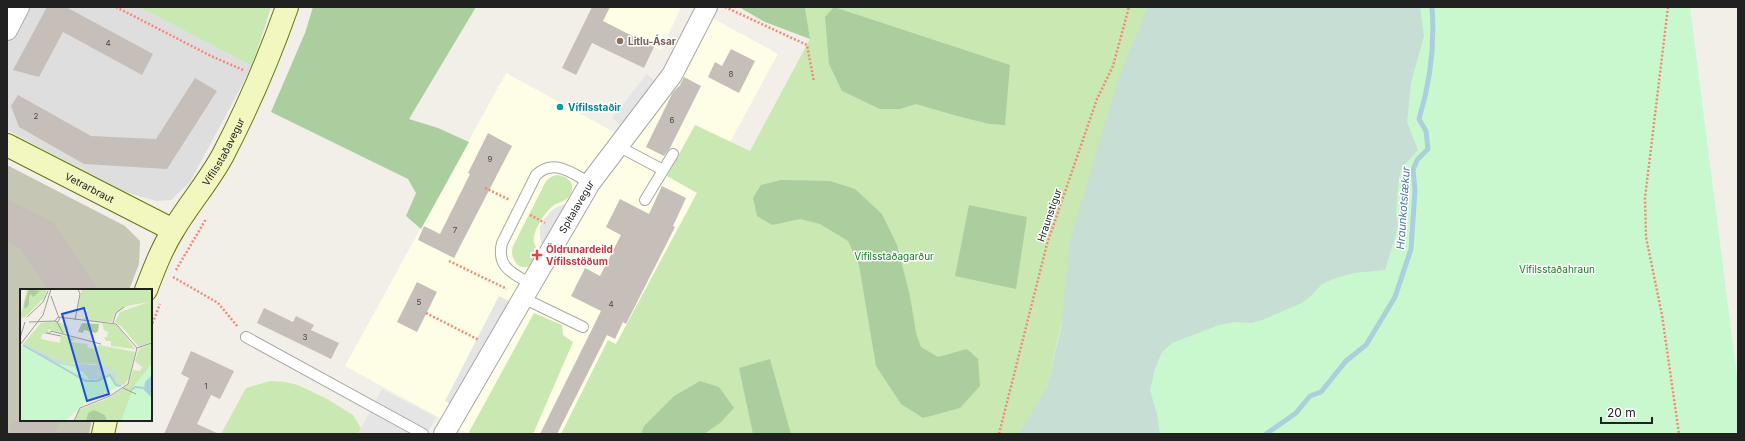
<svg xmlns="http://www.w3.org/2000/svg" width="1745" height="441" font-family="Inter,sans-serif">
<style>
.residential{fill:#dfdede}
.education{fill:#fdfee5}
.construction{fill:#c5c6b4}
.grass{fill:#cae8b1}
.forest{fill:#abce9f}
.wetland{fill:#c6ded4}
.park{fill:#c9f8cf}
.parking{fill:#e5e5e5}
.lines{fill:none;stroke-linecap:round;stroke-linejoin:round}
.stream{stroke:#abcfdc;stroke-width:5}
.building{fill:#c6beb8}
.lane-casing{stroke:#a8a8a8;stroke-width:12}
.street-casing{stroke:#a8a8a8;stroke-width:22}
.secondary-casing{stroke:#66760a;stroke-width:24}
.path{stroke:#f48977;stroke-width:2.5;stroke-dasharray:2 2;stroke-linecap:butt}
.lane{stroke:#fff;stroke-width:10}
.street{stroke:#fff;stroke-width:20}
.secondary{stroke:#f2f7c0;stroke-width:22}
.education-dot{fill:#8d6e63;stroke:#fff;stroke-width:1.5}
.culture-dot{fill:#0f9aa8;stroke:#fff;stroke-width:1.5}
.health-dot{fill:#e0444e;stroke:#fff;stroke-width:1.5}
.labels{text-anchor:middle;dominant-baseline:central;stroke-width:3;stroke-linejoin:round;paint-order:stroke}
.number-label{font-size:8px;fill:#4a4847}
.education-label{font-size:10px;font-weight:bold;fill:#785e54;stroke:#fff;text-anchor:start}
.culture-label{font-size:10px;font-weight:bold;fill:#0d838f;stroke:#fff;text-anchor:start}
.street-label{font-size:10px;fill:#212121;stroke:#fff}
.health-label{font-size:10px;font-weight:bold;fill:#be3a42;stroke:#fff;text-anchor:start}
.park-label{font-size:10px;fill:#117d1f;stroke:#fff}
.water-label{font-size:11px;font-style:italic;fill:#4e76a6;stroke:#fff}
.inset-river{fill:none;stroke:#abcfdc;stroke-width:2}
.inset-road{fill:none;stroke:#9e9d98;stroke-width:1}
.view{fill:#1d4ed8;fill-opacity:0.15;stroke:#1d4ed8;stroke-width:2}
.inset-edge{fill:none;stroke:#212121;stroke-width:2}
</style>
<rect width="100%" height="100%" fill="#f1efe8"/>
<path class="residential" d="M7 7H139L252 66 190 182 171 200 156 201 119 190 7 130Z"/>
<g class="education">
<path d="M592 7H679L681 8 661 50 654 47 644 68 601 47 591 44 576 75 562 68Z"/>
<path d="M705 14 778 54 571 434H469L345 366 506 73 634 143Z"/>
</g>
<path class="construction" d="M7 165 125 226 140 241 139 264 129 290H21V420H92L89 434H7Z"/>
<g class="grass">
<path d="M139 7H271L252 66Z"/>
<path d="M805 7H1148L1061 325 1047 387 1022 434H561L608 340 616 344 697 193 667 176 695 125 750 151 810 39Z"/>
<path d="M556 175C567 175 577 184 570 195 567 201 559 202 554 205 545 212 532 231 534 242 535 246 537 250 538 254 536 257 534 262 531 265 519 273 509 258 513 246L546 181 551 177Z"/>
<path d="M534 313 562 325 563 335 573 342 533 434H468Z"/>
<path d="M270 381 285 382 298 385 327 399 353 415 361 428 358 434H221L246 388Z"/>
</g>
<g class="forest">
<path d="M313 7H476L409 119 438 128 469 142 421 229 406 216 416 193 408 179 271 112 305 33Z"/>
<path d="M739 7H805L810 39 765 22Z"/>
<path d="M834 7 1010 65 1005 125 990 124 961 117 916 104 900 109H880L842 91 829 64 825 17Z"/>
<path d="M781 180 830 181 855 189 882 214 897 245 910 296 916 333 921 347 938 357 967 349 978 359 980 386 960 408 923 418 901 404 876 366 859 265 848 241 820 224 800 219 772 225 757 216 753 198 761 185Z"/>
<path d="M969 205 1027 217 1016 289 955 276Z"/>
<path d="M770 359 791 434H753L739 368Z"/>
<path d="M700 381 719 387 734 408 720 423 704 434H641L644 426 674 396Z"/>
</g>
<path class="wetland" d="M1148 7H1548L1416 434H1019L1047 387 1061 327 1070 240 1119 76Z"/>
<path class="park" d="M1420 7H1690L1738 384V434H1160L1157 414 1150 390 1155 369 1162 352 1172 343 1219 325 1235 322 1252 323 1262 320 1302 303 1312 295 1322 284 1333 279 1354 273 1385 270 1395 238 1398 224 1396 211 1399 178 1402 168 1418 150 1407 122 1411 83 1424 36Z"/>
<g class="parking">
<path d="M647 74 657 83 623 127 612 118Z"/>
<path d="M567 204 542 247 540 235V227L544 219 552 210 559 206Z"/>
<path d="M499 296 511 302 457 407 445 401Z"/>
<path d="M382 389 436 417 427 434H358Z"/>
</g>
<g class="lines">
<path class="stream" d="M1266 434 1296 413 1310 396 1321 392 1346 361 1366 345 1395 297 1411 249 1415 190 1413 170 1417 160 1428 149 1426 131 1419 119C1430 83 1435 45 1432 7"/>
</g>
<g class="building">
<path d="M47 7H66L153 54 142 75 63 32 39 77 13 70Z"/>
<path d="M592 7H610L603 21 654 47 644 68 592 43 576 75 562 68Z"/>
<path d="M731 49 755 61 739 93 708 77 715 62 722 66Z"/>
<path d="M684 77 701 86 670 148 664 156 646 147 673 92 680 85Z"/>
<path d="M195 78 217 91 167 169 84 164 19 127 11 106 18 95 91 136 156 139Z"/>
<path d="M488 133 512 146 454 258 418 240 424 226 440 234 470 174 468 173Z"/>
<path d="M662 186 686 198 673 226 675 227 626 324 623 322 615 339 607 335 557 434H540L601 311 571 296 585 268 600 276 621 235 606 227 620 199 649 214Z"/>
<path d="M7 199 54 223 98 290H48L20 249 7 242Z"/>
<path d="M417 282 437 292 417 332 397 322Z"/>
<path d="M264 308 293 322 296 316 314 325 311 330 339 343 331 359 257 323Z"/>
<path d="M191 351 234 371 220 399 211 395 197 424 219 434H164L189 378 181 374Z"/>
<path d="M12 420H59L55 434H9Z"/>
</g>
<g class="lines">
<defs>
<g id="lane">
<path d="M618 146 663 170"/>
<path d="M645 200 673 154"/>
<path d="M531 284C514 274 496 268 502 243L536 175C554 158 572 173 590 183"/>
<path d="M523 298 583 327"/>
<path d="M246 337 423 434"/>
</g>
<g id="street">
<path d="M7 30 19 7"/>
<path id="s1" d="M444 434 590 183 672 75 707 7"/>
</g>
<g id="secondary">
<path id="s2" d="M7 145 173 230"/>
<path id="s3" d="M146 290C154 269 162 248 174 229 189 204 209 181 223 155 248 107 269 58 287 7"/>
<path d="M103 434 106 420"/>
</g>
</defs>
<use href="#lane" class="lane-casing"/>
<use href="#street" class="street-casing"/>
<use href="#secondary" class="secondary-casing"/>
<g class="path">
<path d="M116 7 211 56 243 70"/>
<path d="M725 7 807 45 814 82"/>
<path d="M1668 7 1645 198 1646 237 1662 315 1679 434"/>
<path d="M485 188 510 200"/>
<path d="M530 215 545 223"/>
<path d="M449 261 507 289"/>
<path d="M176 270 206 219"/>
<path d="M173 277 218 303 238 327"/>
<path d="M426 313 479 340"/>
<path d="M151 327 160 304"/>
<path d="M999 434 1047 244 1097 99 1113 66 1129 7"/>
</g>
<use href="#lane" class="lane"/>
<use href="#street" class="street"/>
<use href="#secondary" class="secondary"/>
</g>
<circle class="education-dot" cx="620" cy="41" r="4"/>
<circle class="culture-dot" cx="560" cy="107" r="4"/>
<path class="health-dot" d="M535 249h4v4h4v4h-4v4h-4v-4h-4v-4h4z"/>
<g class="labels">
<g class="number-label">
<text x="108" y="43">4</text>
<text x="731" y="74">8</text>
<text x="36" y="116">2</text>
<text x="672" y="120">6</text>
<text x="490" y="159">9</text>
<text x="455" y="230">7</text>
<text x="419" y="302">5</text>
<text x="611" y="304">4</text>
<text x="305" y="337">3</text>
<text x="206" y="386">1</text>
</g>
<g class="education-label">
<text x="628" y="41">Litlu-Ásar</text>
</g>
<g class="culture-label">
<text x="568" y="107">Vífilsstaðir</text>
</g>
<g class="street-label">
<text stroke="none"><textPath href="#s3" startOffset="159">Vífilsstaðavegur</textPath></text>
<text stroke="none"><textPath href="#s2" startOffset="93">Vetrarbraut</textPath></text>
<text stroke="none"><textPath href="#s1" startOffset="263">Spítalavegur</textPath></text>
<text transform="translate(1049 215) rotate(-71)">Hraunstígur</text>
</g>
<g class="health-label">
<text x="546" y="249">Öldrunardeild<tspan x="546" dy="12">Vífilsstöðum</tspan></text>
</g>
<g class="park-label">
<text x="894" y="256">Vífilsstaðagarður</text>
<text x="1557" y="269">Vífilsstaðahraun</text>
</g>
<g class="water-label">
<text transform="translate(1403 208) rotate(-86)">Hraunkotslækur</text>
</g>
</g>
<g transform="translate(20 289)">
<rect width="132" height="132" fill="#f1efe8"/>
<path d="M7 0H27L24 9 5 28 0 29ZM62 0H132V54L119 58 102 38 95 33 100 23 129 13 107 17 95 24 92 33 64 32 67 20 58 18ZM35 32 48 37V43L44 45 28 40 29 44 22 45 21 50 40 54 41 46 56 50 49 53 68 55 67 58 73 60 79 56 115 63 109 89 104 96 97 95 96 86 76 75 46 74 3 55 21 34ZM82 34 97 36 115 60 91 57V52H86L84 48H87L88 43 84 41ZM132 55V132H87L85 126 74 121 66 132H55L58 121 89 109 109 95 113 81 120 82 122 78 115 72 119 60Z" fill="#cae8b1"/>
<path d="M9 0 20 2 13 8 11 5 9 7V16L5 20 4 16ZM62 34 79 35 78 42 76 44 64 41 63 44 58 43ZM74 121 85 126 87 132H66L68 124Z" fill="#abce9f"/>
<path d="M3 55 46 74 88 77 96 84 97 95 104 96 77 98Z" fill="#c6ded4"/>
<path d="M3 56 36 74 54 78 57 82H63L70 91 88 88 93 89 96 96 100 97 67 112 45 132H0V59ZM132 74V132H101L114 97Z" fill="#c9f8cf"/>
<path d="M132 86V109L124 101 125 93Z" fill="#abcfdc"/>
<path class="inset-river" d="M3 56 66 92H77L90 86 96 96 101 97M111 101 115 98 124 99"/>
<path class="inset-road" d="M31 7 39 29M7 28 23 13 28 2M40 29 38 33 35 32 38 28 96 35 117 59M55 31 60 5 58 0M9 33 35 32M37 33 43 44M93 34 96 24 104 18M26 44 41 47M29 45 31 42 81 55M0 49 5 33M0 56 23 26 31 0M117 59 132 54M103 99 116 105M54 132 60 119 90 107 108 95 117 59"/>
<path class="view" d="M64 19 89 105 67 112 42 25Z"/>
<rect width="132" height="132" class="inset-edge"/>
</g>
<rect width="1745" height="441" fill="none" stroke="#212121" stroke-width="16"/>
<path d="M1601 417v6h51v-6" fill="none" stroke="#212121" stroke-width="2"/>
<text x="1607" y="417" font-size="12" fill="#212121" stroke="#ffffff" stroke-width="3" paint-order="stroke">20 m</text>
</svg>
